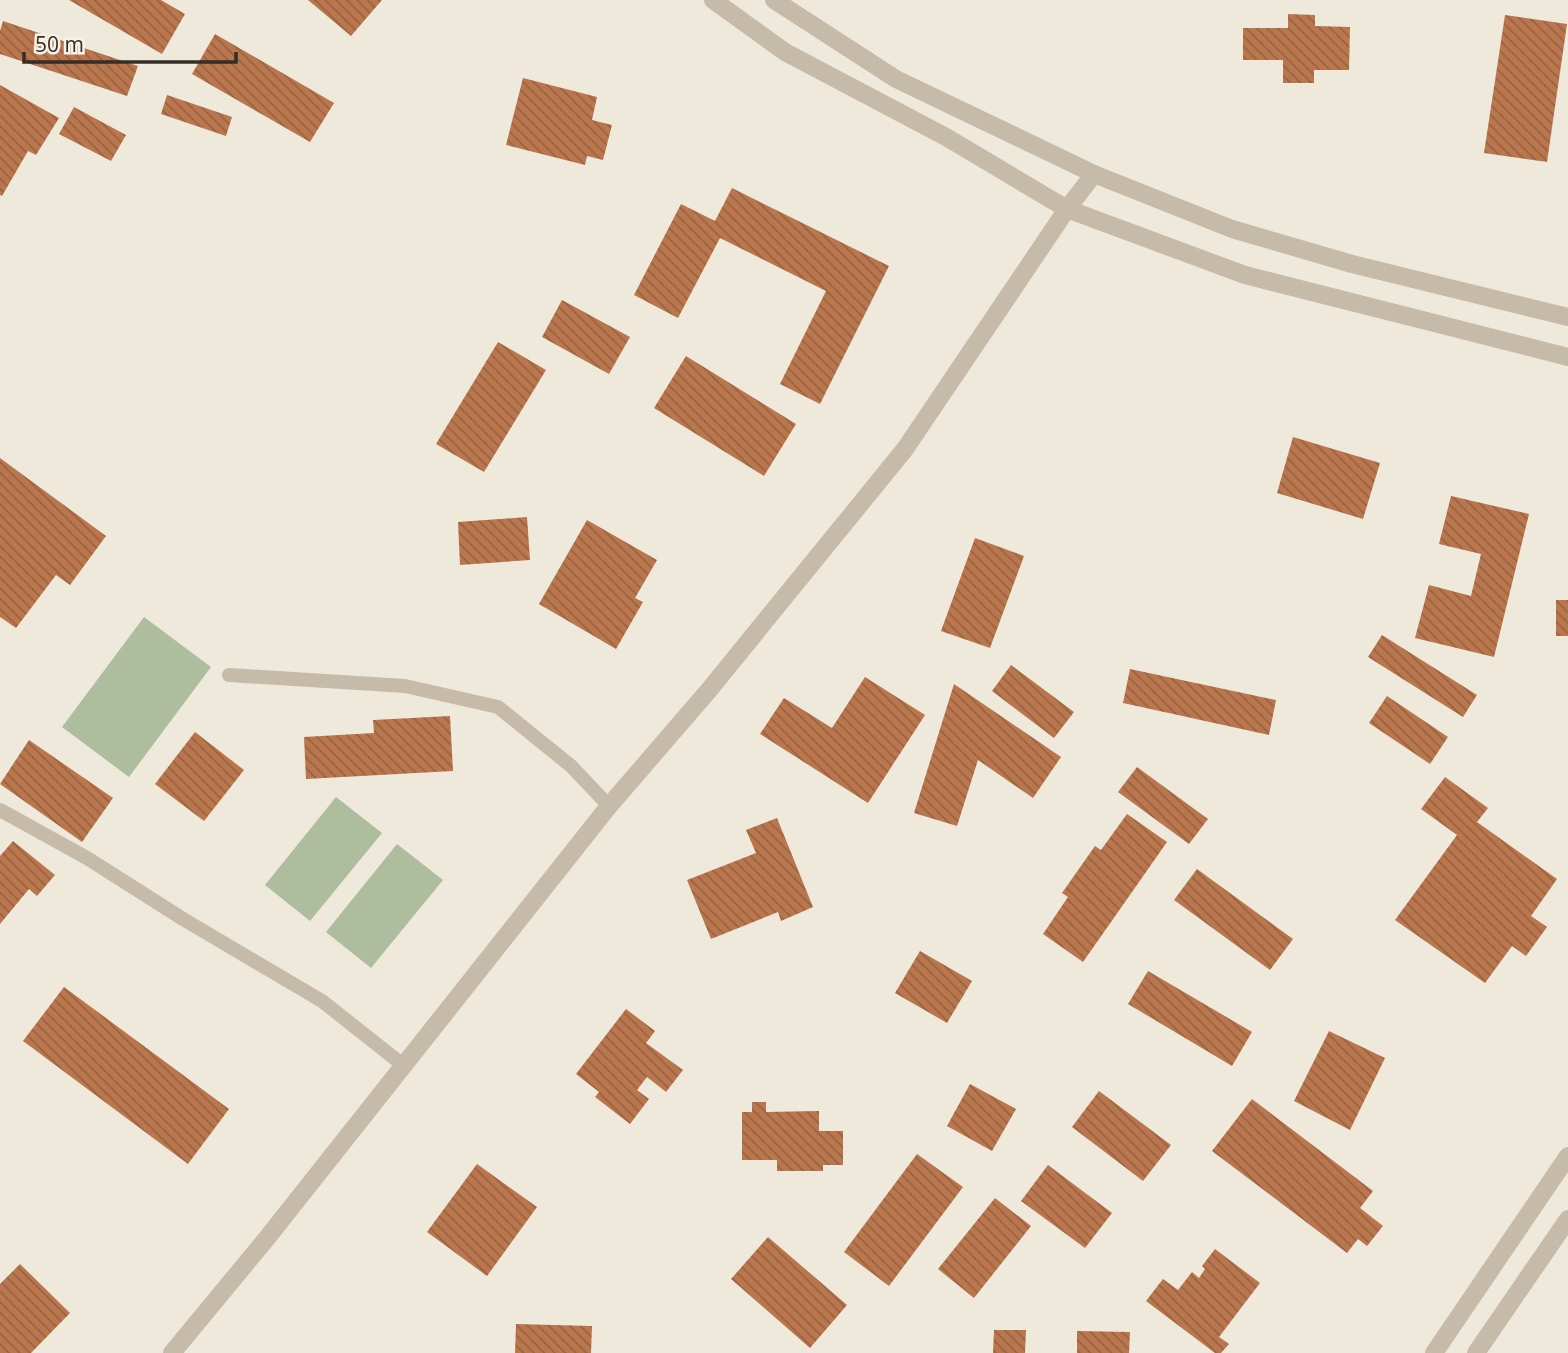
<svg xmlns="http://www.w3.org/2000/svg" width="1568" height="1353" font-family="'Open Sans',sans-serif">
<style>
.park{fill:#aebd9d}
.building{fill:url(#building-back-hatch)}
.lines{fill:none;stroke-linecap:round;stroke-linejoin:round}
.service{stroke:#c6baa9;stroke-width:14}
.minor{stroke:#c6baa9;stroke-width:18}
.tertiary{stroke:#c6baa9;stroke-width:18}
</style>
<defs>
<pattern id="building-back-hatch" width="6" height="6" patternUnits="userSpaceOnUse" patternTransform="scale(1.75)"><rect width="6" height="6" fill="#ba774e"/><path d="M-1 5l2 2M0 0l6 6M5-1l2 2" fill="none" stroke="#986241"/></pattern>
</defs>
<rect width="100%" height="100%" fill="#efe9db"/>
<g class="park">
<path d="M144 617 211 667 129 777 62 727Z"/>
<path d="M336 797 382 833 310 921 265 885Z"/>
<path d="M397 844 443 880 371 968 326 932Z"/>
</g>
<g class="building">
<path d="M69 0H161L185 14 162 54Z"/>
<path d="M308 0H382L351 36Z"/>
<path d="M1288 14 1315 15V26L1350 27 1349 70H1314V83H1283V60H1243V28H1288Z"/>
<path d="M1505 15 1567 24 1547 162 1484 153Z"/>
<path d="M3 21 138 66 127 96 0 54V31Z"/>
<path d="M215 34 334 103 310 142 192 74Z"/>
<path d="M523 78 597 97 592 120 612 125 603 160 587 156 585 165 506 145Z"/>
<path d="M0 85 59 118 36 155 28 151 2 196 0 195Z"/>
<path d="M167 95 232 117 226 136 161 114Z"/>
<path d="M74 107 126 135 111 161 59 134Z"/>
<path d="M732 188 889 266 820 404 780 384 826 291 720 238 678 318 634 295 681 204 715 221Z"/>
<path d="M562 300 630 337 609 374 542 337Z"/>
<path d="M498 342 546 370 484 472 436 444Z"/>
<path d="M686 356 796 424 764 476 654 408Z"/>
<path d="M1293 437 1380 463 1363 519 1277 493Z"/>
<path d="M0 458 106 536 70 585 56 575 16 628 0 617Z"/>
<path d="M1451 496 1529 514 1494 657 1415 638 1429 585 1471 596 1481 554 1439 544Z"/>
<path d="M527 517 530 560 460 565 458 522Z"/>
<path d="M587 520 657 560 635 598 643 602 616 649 539 604Z"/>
<path d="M975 538 1024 556 990 648 941 631Z"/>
<rect x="1556" y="600" width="12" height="36"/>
<path d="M1382 635 1477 695 1463 717 1368 657Z"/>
<path d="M1011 665 1074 712 1054 738 992 691Z"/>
<path d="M1130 669 1276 700 1269 735 1123 703Z"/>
<path d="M865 677 925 715 868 803 760 734 784 698 832 728Z"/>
<path d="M954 684 1061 757 1033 798 978 760 957 826 914 813Z"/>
<path d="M1387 696 1448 737 1430 764 1369 723Z"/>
<path d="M450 716 453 771 306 779 304 737 374 733 373 720Z"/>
<path d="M195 732 244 770 204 821 155 784Z"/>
<path d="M29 740 113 798 82 842 0 784Z"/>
<path d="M1137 767 1208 819 1189 844 1118 792Z"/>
<path d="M1445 777 1488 808 1477 822 1557 879 1531 916 1547 927 1526 956 1512 946 1485 983 1395 920 1457 835 1421 809Z"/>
<path d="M1127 814 1167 842 1083 962 1043 934 1068 897 1062 893 1095 846 1101 850Z"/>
<path d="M777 818 813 907 781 921 778 912 711 939 687 880 756 853 746 830Z"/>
<path d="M13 841 55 875 37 896 29 889 0 924V856Z"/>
<path d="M1197 869 1293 939 1270 970 1174 900Z"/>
<path d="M920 951 972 981 947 1023 895 993Z"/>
<path d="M1148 971 1252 1032 1232 1066 1128 1004Z"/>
<path d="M64 987 229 1109 188 1164 23 1041Z"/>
<path d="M626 1009 655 1031 646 1043 683 1070 666 1092 647 1077 637 1090 649 1099 630 1124 595 1097 599 1092 576 1074Z"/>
<path d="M1329 1031 1385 1058 1350 1130 1294 1101Z"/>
<path d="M970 1084 1016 1109 992 1151 947 1126Z"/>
<path d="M1099 1091 1171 1145 1143 1181 1072 1127Z"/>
<path d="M1252 1099 1373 1191 1360 1208 1383 1226 1367 1246 1358 1239 1347 1253 1212 1151Z"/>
<path d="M752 1102H766V1112L819 1111V1131H843V1165H823V1171H777V1160H742V1112H752Z"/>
<path d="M917 1154 963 1187 889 1286 844 1252Z"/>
<path d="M477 1164 537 1207 487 1276 427 1232Z"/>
<path d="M1048 1165 1112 1213 1085 1248 1021 1201Z"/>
<path d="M995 1198 1031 1226 974 1298 938 1269Z"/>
<path d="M768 1237 847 1305 810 1348 731 1279Z"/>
<path d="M1215 1249 1260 1283 1219 1337 1229 1344 1221 1353H1215L1146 1301 1163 1279 1178 1290 1192 1272 1199 1278 1205 1269 1202 1266Z"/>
<path d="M20 1264 70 1313 31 1353H0V1284Z"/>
<path d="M516 1324 592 1326 591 1353H515Z"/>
<path d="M994 1330H1026L1025 1353H993Z"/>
<path d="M1077 1331 1130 1332 1129 1353H1077Z"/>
</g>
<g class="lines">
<g class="service">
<path d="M229 675 405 686 498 707 571 766 609 806"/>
<path d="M0 810 87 858 183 919 322 1001 403 1065"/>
</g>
<path class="minor" d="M172 1353 267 1238 609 806 709 690 905 449 1067 209 1094 174"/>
<g class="tertiary">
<path d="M713 0 785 52 946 137 1067 209 1245 275 1568 357"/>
<path d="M774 0 896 79 1094 174 1232 229 1352 264 1568 317"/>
<path d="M1434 1353 1568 1156"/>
<path d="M1476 1353 1568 1219"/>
</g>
</g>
<path d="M24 52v10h212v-10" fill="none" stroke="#342d28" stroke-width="3.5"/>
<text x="35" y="52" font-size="21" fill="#342d28" stroke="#f7f2e7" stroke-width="5" paint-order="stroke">50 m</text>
</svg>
